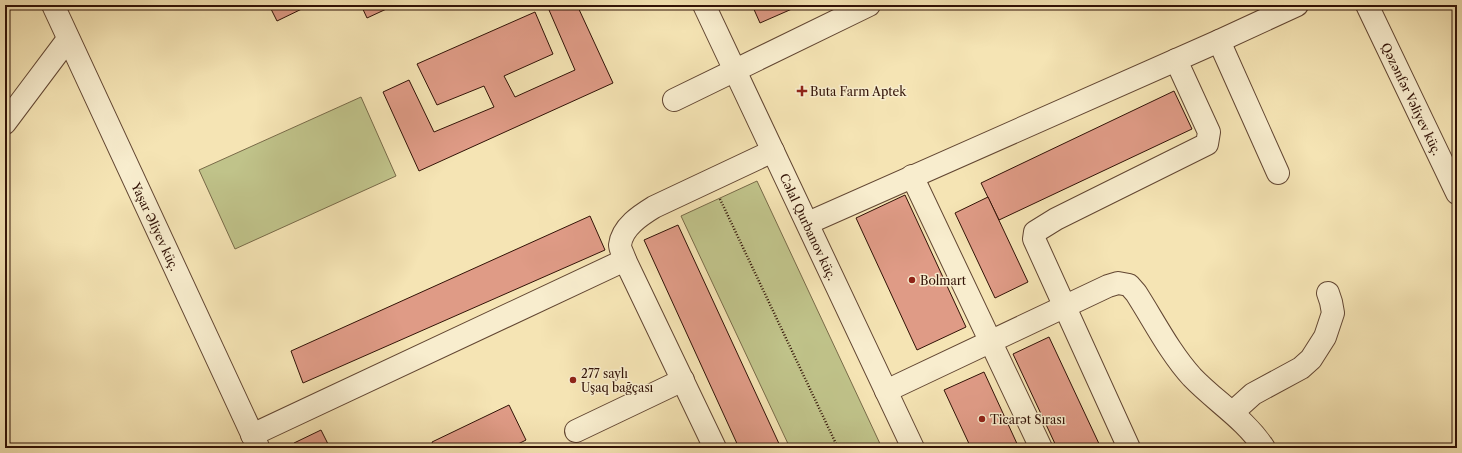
<svg xmlns="http://www.w3.org/2000/svg" width="1462" height="453" font-family="'Libre Caslon Text',serif">
<style>
.green{fill:#c0c38a;stroke:#786a48}
.building{fill:#df9b86;stroke:#311206}
.lines{fill:none;stroke-linecap:round;stroke-linejoin:round}
.minor-casing{stroke:#624632;stroke-width:24}
.path{stroke:#311206;stroke-width:2.5;stroke-dasharray:1 2;stroke-linecap:butt}
.minor{stroke:#f8edce;stroke-width:22}
.poi-dot{fill:#8f2418;stroke:#f8edce;stroke-width:1.5}
.labels{text-anchor:middle;dominant-baseline:central;stroke-width:3;stroke-linejoin:round;paint-order:stroke}
.poi-label{font-size:12px;fill:#311206;stroke:#f8edce;text-anchor:start}
.street-label{font-size:12px;fill:#311206;stroke:#f8edce}
</style>
<rect width="100%" height="100%" fill="#f5e4b4"/>
<filter id="stains"><feTurbulence type="fractalNoise" baseFrequency=".005" numOctaves="4"/><feColorMatrix values="0 0 0 0 .2 0 0 0 0 .09 0 0 0 0 .02 0 0 0 .5 -.17"/></filter>
<radialGradient id="worn" r=".72"><stop offset=".6" stop-color="#630" stop-opacity="0"/><stop offset="1" stop-color="#630" stop-opacity=".3"/></radialGradient>
<g class="green">
<path d="M361 97 396 176 235 249 199 170Z"/>
<path d="M757 181 882 448H790L681 216Z"/>
</g>
<g class="building">
<path d="M269 5H310L277 21Z"/>
<path d="M361 5H395L367 18Z"/>
<path d="M560 5H577L613 83 419 171 383 92 409 80 434 132 494 107 484 86 437 105 417 64 535 12 553 54 504 76 515 97 575 70 549 10Z"/>
<path d="M752 5H801L760 23Z"/>
<path d="M1174 91 1192 129 999 220 981 183Z"/>
<path d="M905 195 966 327 917 350 856 218Z"/>
<path d="M988 197 1028 282 995 298 955 213Z"/>
<path d="M590 216 605 250 303 383 291 351Z"/>
<path d="M678 225 781 448H739L644 240Z"/>
<path d="M1049 337 1101 448H1057L1013 354Z"/>
<path d="M984 372 1019 448H971L944 390Z"/>
<path d="M509 405 526 440 510 448H434L432 442Z"/>
<path d="M321 430 330 448H297L294 443Z"/>
</g>
<g class="lines">
<defs>
<g id="minor">
<path id="s1" d="M53 5 258 447"/>
<path id="s2" d="M704 5 913 448"/>
<path id="s3" d="M1367 5 1457 193"/>
<path d="M1219 41 1278 173"/>
<path d="M674 100 869 5"/>
<path d="M5 123 68 39"/>
<path d="M912 176 1041 448"/>
<path d="M808 223 1219 41 1297 5"/>
<path d="M625 260 715 448"/>
<path d="M886 391 1108 286 1118 283 1129 285 1136 293C1154 321 1170 353 1192 377 1216 402 1245 419 1264 448"/>
<path d="M1233 412 1253 394 1301 368 1311 359 1325 337 1333 313 1331 302 1328 293"/>
<path d="M576 431 683 380"/>
<path d="M252 435 625 260C624 256 620 249 620 245 622 227 641 215 654 207L773 151"/>
<path d="M1129 448 1034 239 1035 232 1056 219 1207 144 1209 132 1176 60"/>
</g>
</defs>
<use href="#minor" class="minor-casing"/>
<path class="path" d="M720 199 838 448"/>
<use href="#minor" class="minor"/>
</g>
<g class="poi-dot">
<path d="M800 85h4v4h4v4h-4v4h-4v-4h-4v-4h4z"/>
<circle cx="912" cy="280" r="4"/>
<circle cx="573" cy="380" r="4"/>
<circle cx="982" cy="419" r="4"/>
</g>
<g class="labels">
<g class="poi-label">
<text x="810" y="91">Buta Farm Aptek</text>
<text x="920" y="280">Bolmart</text>
<text x="581" y="373">277 saylı<tspan x="581" dy="14">Uşaq bağçası</tspan></text>
<text x="990" y="419">Ticarət Sırası</text>
</g>
<g class="street-label">
<text stroke="none"><textPath href="#s3" startOffset="104">Qəzənfər Vəliyev küç.</textPath></text>
<text stroke="none"><textPath href="#s2" startOffset="245">Cəlal Qurbanov küç.</textPath></text>
<text stroke="none"><textPath href="#s1" startOffset="244">Yaşar Əliyev küç.</textPath></text>
</g>
</g>
<rect width="1462" height="453" fill="none" stroke="#f5e4b4" stroke-width="20"/>
<rect x="6" y="6" width="1450" height="441" fill="none" stroke="#311206" stroke-width="2"/>
<rect x="10" y="10" width="1442" height="433" fill="none" stroke="#311206"/>
<rect width="100%" height="100%" filter="url(#stains)"/>
<rect width="100%" height="100%" fill="url(#worn)"/>
</svg>
